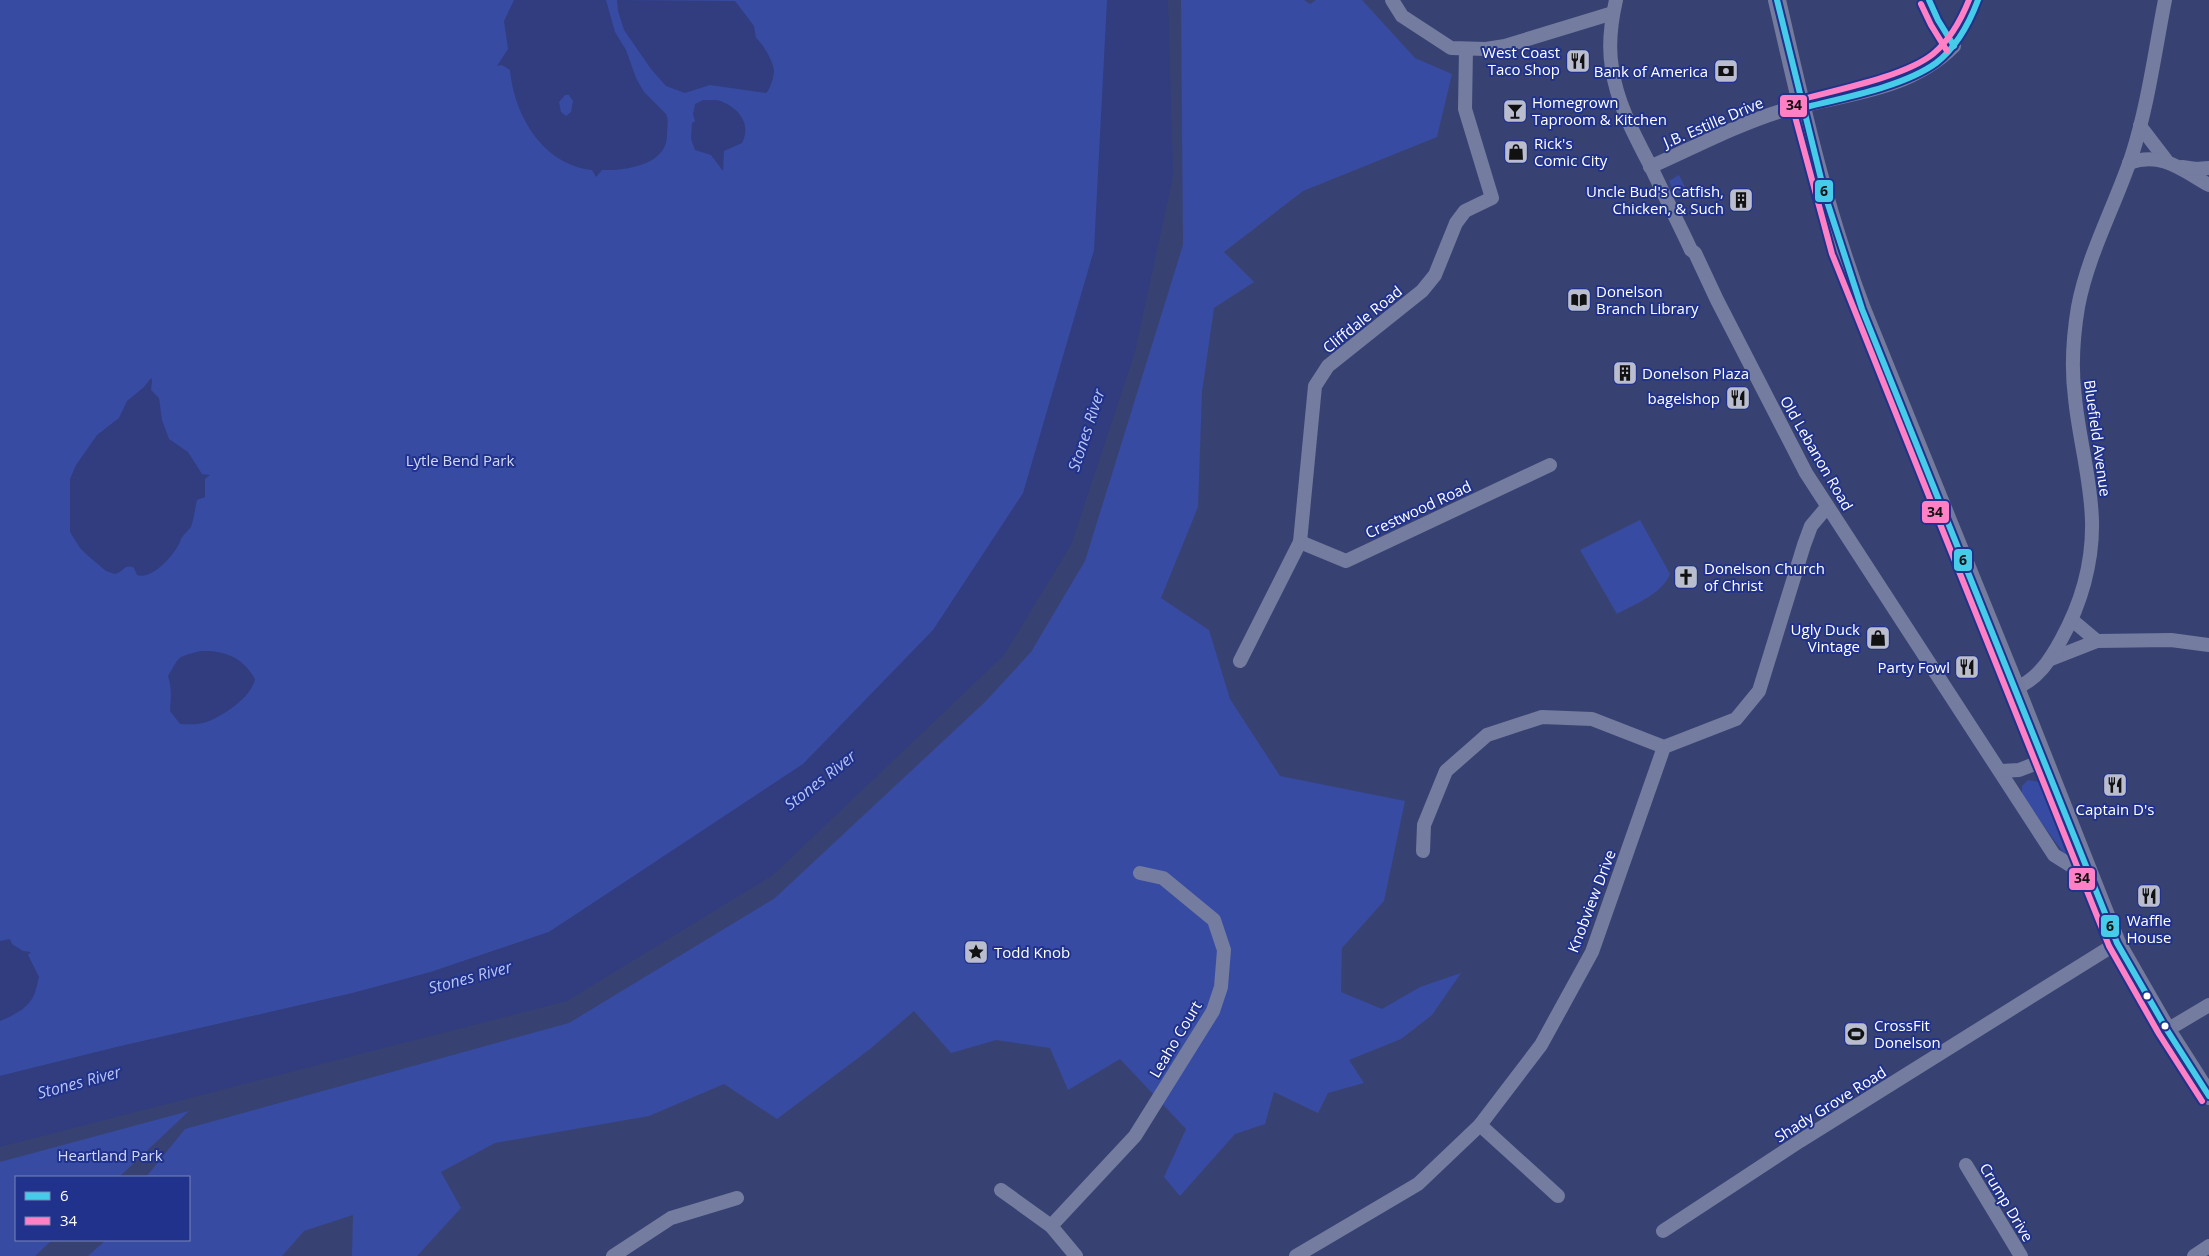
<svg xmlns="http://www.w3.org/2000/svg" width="2209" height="1256" font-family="'Open Sans',sans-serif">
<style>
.green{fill:#374ba2}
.water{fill:#313d7f;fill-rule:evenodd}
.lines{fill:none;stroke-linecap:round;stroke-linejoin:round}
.minor{stroke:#747c9f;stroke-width:14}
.major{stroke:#747b9d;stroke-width:18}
.bus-1-casing{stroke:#20328b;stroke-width:10}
.bus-2-casing{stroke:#20328b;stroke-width:10}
.bus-1{stroke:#46cce9;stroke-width:6}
.bus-2{stroke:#ff80c5;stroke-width:6}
.bus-dot{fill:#fff;stroke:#20328b;stroke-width:2}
.labels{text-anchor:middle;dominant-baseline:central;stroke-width:4;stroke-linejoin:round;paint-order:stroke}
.poi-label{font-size:15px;fill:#fff;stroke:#20328b;text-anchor:start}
.street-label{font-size:15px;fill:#fff;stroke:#20328b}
.park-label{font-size:15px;fill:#d2d9f8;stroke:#20328b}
.water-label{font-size:16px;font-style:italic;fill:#b9c3f2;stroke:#20328b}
.line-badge{stroke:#20328b;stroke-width:2}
.pale-badge-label{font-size:14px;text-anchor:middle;font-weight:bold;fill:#111}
</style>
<rect width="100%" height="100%" fill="#384272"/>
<g class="green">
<path d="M0 0H1157L1162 165 965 664 549 932 431 972 353 993 117 1047 0 1076Z"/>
<path d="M1181 0H1304L1310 4 1316 0H1362L1415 58 1452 74 1437 137 1303 191 1224 252 1254 282 1214 308 1202 392 1198 507 1161 598 1209 630 1230 699 1280 776 1405 801 1384 901 1342 948 1341 992 1382 1009 1420 987 1461 973 1432 1015 1401 1039 1349 1060 1364 1083 1328 1093 1318 1113 1274 1092 1265 1124 1235 1134 1180 1196 1164 1177 1186 1129 1120 1059 1068 1090 1050 1048 996 1040 951 1053 914 1011 870 1049 777 1119 724 1084 649 1116 495 1143 441 1172 461 1208 417 1256H352L353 1215 304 1231 282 1256H88L106 1240H189V1177H146L185 1129 569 1023 775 898 985 702 1031 652 1085 561 1183 245Z"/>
<path d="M1679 175 1686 189 1675 194 1669 181Z"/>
<path d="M1640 520 1670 574C1662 594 1635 604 1617 614L1580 550Z"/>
<path d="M2028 780 2040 782 2068 859 2022 796V786Z"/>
<path d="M189 1111 119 1177H16V1240H52L35 1256H0V1162Z"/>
</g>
<g class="water">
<path d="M514 0H606L615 32 626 50 636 78 644 92 666 114C669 121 667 126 667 134 668 165 626 171 602 170L596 177 592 170C543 165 514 115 510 70L502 65 497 66 508 49 504 21ZM565 95H569L573 101 571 112 566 116 561 112 559 102Z"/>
<path d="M617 0 735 1 754 26 756 38C762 42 774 63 774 71 774 77 771 85 768 91L766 93 710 85 685 93 666 86 651 69 624 30 618 11Z"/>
<path d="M1107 0H1168L1173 176 1135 352 1071 545 1004 655 773 875 567 1001 0 1147V1076L117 1047 353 993 431 972 549 932 803 764 933 630 1023 493 1094 250Z"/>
<path d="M717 100C736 105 753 123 742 143L724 151 723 171 711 155 695 150 691 139 692 123 695 121 693 114 695 104 703 100Z"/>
<path d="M151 378 152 380 151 390 159 398 162 420 169 439 188 452 202 474 210 475 205 479V497L197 500C195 509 194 518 191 527 188 531 183 535 181 539 178 551 153 581 137 575L134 568C124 563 123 573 115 574L106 571 87 555 80 548 70 532V479L76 465 97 435 119 418 127 401 144 387Z"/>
<path d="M200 651C224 650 243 657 255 679 252 697 221 718 203 723 196 725 187 724 180 724L170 711C171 698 172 688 168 676 181 655 175 658 200 651Z"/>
<path d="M10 939 12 944 23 951 31 952 28 955 39 977C37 984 36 992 33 997 27 1009 12 1016 0 1021V941Z"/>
</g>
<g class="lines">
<g class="minor">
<path d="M1392 0 1402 16 1451 48 1486 49 1505 46 1613 13"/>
<path d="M1616 0C1611 22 1608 46 1612 68 1617 104 1635 136 1651 167 1664 195 1678 222 1691 250L1695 253 1717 300 1806 473 2054 855 2070 865 2089 871"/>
<path d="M2140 126 2166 160"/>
<path d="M2129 163C2162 151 2182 170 2209 185"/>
<path d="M1650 167C1693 148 1736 125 1781 111 1841 94 1907 93 1954 46"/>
<path d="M2182 167 2196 169 2209 168"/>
<path d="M1300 542 1346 561 1550 465"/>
<path d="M2072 620 2097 641"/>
<path d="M2051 659 2097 641 2171 640 2209 645"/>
<path d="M1240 661 1300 542 1315 386 1328 366 1422 291 1435 275 1456 223 1465 211 1492 198 1465 109 1466 49"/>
<path d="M2016 688C2038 679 2050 660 2061 640 2081 604 2093 562 2092 521 2091 479 2079 439 2075 398 2071 368 2073 337 2078 307 2088 254 2115 206 2132 155 2148 105 2155 51 2165 0"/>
<path d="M2001 771 2019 770 2045 760"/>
<path d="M1423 851 1424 825 1446 771 1487 735 1542 717 1592 719 1664 747"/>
<path d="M2167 1030 2209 1005"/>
<path d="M1480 1125 1558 1196"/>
<path d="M1966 1165 2021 1256"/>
<path d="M1001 1190 1051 1226 1076 1256"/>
<path d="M1051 1226 1135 1136 1213 1011 1221 987 1224 950 1214 920 1163 878 1140 873"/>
<path d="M1663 1231 1800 1141 2117 943"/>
<path d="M613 1256 671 1218 737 1198"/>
<path d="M1296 1256 1418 1184 1480 1125 1541 1045 1592 952 1664 747 1736 719 1759 691 1804 545 1811 526 1827 507"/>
<path d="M2194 1256 2209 1246"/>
</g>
<path class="major" d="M1777 0C1801 105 1824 209 1862 309L2016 688 2117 943 2167 1030 2209 1096"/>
<defs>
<g id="bus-1">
<path d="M1777 0 1825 195 1862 309 2117 943 2167 1030 2209 1096"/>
<path d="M1929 0 1938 20 1954 46"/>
<path d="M1802 108C1842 98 1903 87 1936 63 1957 47 1969 24 1978 0"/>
</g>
<g id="bus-2">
<path d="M1969 0C1961 20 1950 40 1933 54 1904 77 1836 90 1799 100L1794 104 1793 109 1832 254 2109 946 2159 1034 2202 1101"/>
<path d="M1921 4 1931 25 1947 51"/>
</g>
</defs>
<use href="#bus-1" class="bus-1-casing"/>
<use href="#bus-2" class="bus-2-casing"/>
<use href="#bus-1" class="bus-1"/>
<use href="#bus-2" class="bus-2"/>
</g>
<defs>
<symbol id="restaurant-square" viewBox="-11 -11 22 22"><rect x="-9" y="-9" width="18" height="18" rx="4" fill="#b9bdce" stroke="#20328b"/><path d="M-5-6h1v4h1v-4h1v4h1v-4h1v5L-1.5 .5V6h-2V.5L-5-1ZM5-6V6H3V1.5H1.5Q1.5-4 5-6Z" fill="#111"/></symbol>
<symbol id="bank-square" viewBox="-11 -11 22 22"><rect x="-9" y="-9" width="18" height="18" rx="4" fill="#b9bdce" stroke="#20328b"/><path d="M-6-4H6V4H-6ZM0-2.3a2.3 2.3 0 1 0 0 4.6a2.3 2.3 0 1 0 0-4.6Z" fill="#111"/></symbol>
<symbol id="bar-square" viewBox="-11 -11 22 22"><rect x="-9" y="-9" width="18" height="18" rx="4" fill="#b9bdce" stroke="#20328b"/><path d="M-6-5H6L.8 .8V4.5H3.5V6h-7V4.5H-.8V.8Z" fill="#111"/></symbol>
<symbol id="shop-square" viewBox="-11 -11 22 22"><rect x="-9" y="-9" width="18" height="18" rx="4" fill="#b9bdce" stroke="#20328b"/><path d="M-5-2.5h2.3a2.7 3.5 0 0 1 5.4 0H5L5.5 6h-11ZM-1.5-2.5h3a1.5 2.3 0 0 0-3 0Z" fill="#111"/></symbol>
<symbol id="building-square" viewBox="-11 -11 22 22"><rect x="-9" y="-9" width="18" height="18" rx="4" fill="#b9bdce" stroke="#20328b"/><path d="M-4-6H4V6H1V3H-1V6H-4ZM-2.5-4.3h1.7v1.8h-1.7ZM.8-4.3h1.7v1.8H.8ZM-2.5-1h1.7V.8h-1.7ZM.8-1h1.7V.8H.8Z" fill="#111"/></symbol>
<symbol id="library-square" viewBox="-11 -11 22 22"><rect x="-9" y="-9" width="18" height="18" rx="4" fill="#b9bdce" stroke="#20328b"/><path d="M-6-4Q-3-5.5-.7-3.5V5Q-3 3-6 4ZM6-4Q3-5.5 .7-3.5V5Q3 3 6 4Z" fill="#111"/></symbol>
<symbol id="church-square" viewBox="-11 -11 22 22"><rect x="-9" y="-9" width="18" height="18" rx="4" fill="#b9bdce" stroke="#20328b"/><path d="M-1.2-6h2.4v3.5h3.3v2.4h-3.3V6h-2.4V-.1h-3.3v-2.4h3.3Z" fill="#111"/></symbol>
<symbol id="sight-square" viewBox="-11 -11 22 22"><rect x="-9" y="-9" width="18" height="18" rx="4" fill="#b9bdce" stroke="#20328b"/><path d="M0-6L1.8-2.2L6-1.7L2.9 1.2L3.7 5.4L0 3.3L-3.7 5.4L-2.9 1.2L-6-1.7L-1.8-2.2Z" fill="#111"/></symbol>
<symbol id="stadium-square" viewBox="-11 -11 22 22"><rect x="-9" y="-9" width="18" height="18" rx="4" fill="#b9bdce" stroke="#20328b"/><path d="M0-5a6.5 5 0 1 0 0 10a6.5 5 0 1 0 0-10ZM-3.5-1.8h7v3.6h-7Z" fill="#111"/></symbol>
</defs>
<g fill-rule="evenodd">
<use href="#restaurant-square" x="1564" y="47" width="28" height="28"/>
<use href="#bank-square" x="1712" y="57" width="28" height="28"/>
<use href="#bar-square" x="1501" y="97" width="28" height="28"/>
<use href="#shop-square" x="1502" y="138" width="28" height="28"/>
<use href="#building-square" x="1727" y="186" width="28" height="28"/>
<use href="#library-square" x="1565" y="286" width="28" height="28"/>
<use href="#building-square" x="1611" y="359" width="28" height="28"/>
<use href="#restaurant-square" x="1724" y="384" width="28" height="28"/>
<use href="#church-square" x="1672" y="563" width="28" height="28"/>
<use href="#shop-square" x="1864" y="624" width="28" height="28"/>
<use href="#restaurant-square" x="1953" y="653" width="28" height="28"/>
<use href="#restaurant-square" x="2101" y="771" width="28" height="28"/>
<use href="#restaurant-square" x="2135" y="882" width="28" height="28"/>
<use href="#sight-square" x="962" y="938" width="28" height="28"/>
<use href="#stadium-square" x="1842" y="1020" width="28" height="28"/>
</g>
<g class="bus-dot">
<circle cx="2147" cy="996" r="4.5"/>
<circle cx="2165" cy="1026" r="4.5"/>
</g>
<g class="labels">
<g class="poi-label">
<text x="1560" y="52" text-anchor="end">West Coast<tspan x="1560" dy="17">Taco Shop</tspan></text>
<text x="1708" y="71" text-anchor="end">Bank of America</text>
<text x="1532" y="102">Homegrown<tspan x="1532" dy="17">Taproom &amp; Kitchen</tspan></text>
<text x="1534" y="143">Rick's<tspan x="1534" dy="17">Comic City</tspan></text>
<text x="1724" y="191" text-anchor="end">Uncle Bud's Catfish,<tspan x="1724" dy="17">Chicken, &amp; Such</tspan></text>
<text x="1596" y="291">Donelson<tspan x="1596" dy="17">Branch Library</tspan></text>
<text x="1642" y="373">Donelson Plaza</text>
<text x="1720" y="398" text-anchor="end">bagelshop</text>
<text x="1704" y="568">Donelson Church<tspan x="1704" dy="17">of Christ</tspan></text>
<text x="1860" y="629" text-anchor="end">Ugly Duck<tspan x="1860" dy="17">Vintage</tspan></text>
<text x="1950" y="667" text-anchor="end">Party Fowl</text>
<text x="2115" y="809" text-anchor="middle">Captain D's</text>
<text x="2149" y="920" text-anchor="middle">Waffle<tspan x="2149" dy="17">House</tspan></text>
<text x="994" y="952">Todd Knob</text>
<text x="1874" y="1025">CrossFit<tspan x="1874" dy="17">Donelson</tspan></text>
</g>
<g class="street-label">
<text transform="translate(1713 122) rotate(-23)">J.B. Estille Drive</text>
<text transform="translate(1362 319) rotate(-39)">Cliffdale Road</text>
<text transform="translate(2098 438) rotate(82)">Bluefield Avenue</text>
<text transform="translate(1817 453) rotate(60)">Old Lebanon Road</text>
<text transform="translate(1418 509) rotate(-25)">Crestwood Road</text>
<text transform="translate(1591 901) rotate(-69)">Knobview Drive</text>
<text transform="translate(1175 1039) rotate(-59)">Leaho Court</text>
<text transform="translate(1830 1104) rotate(-32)">Shady Grove Road</text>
<text transform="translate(2007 1202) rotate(59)">Crump Drive</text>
</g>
<g class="park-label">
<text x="460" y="460">Lytle Bend Park</text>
<text x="110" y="1155">Heartland Park</text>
</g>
<g class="water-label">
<text transform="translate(1086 430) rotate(-72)">Stones River</text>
<text transform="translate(820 780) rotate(-38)">Stones River</text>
<text transform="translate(470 977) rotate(-15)">Stones River</text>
<text transform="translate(79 1082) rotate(-15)">Stones River</text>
</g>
</g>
<g class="line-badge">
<rect x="1779" y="94" width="29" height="24" rx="5" fill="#ff80c5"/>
<rect x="1814" y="179" width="20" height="24" rx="5" fill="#46cce9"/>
<rect x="1921" y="500" width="29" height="24" rx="5" fill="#ff80c5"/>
<rect x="1953" y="548" width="20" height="24" rx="5" fill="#46cce9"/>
<rect x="2068" y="867" width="28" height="24" rx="5" fill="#ff80c5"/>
<rect x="2100" y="914" width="20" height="24" rx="5" fill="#46cce9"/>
</g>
<g class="pale-badge-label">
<text x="1794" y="110">34</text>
<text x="1824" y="196">6</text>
<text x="1935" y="517">34</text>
<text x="1963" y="565">6</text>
<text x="2082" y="883">34</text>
<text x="2110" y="931">6</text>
</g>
<rect x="15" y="1176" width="175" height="65" fill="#20328b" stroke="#7984b9"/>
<rect x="25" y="1192" width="25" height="8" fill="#46cce9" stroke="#7984b9"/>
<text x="60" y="1201" font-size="15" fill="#ffffff">6</text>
<rect x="25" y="1217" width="25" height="8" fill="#ff80c5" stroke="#7984b9"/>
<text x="60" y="1226" font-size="15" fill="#ffffff">34</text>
</svg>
